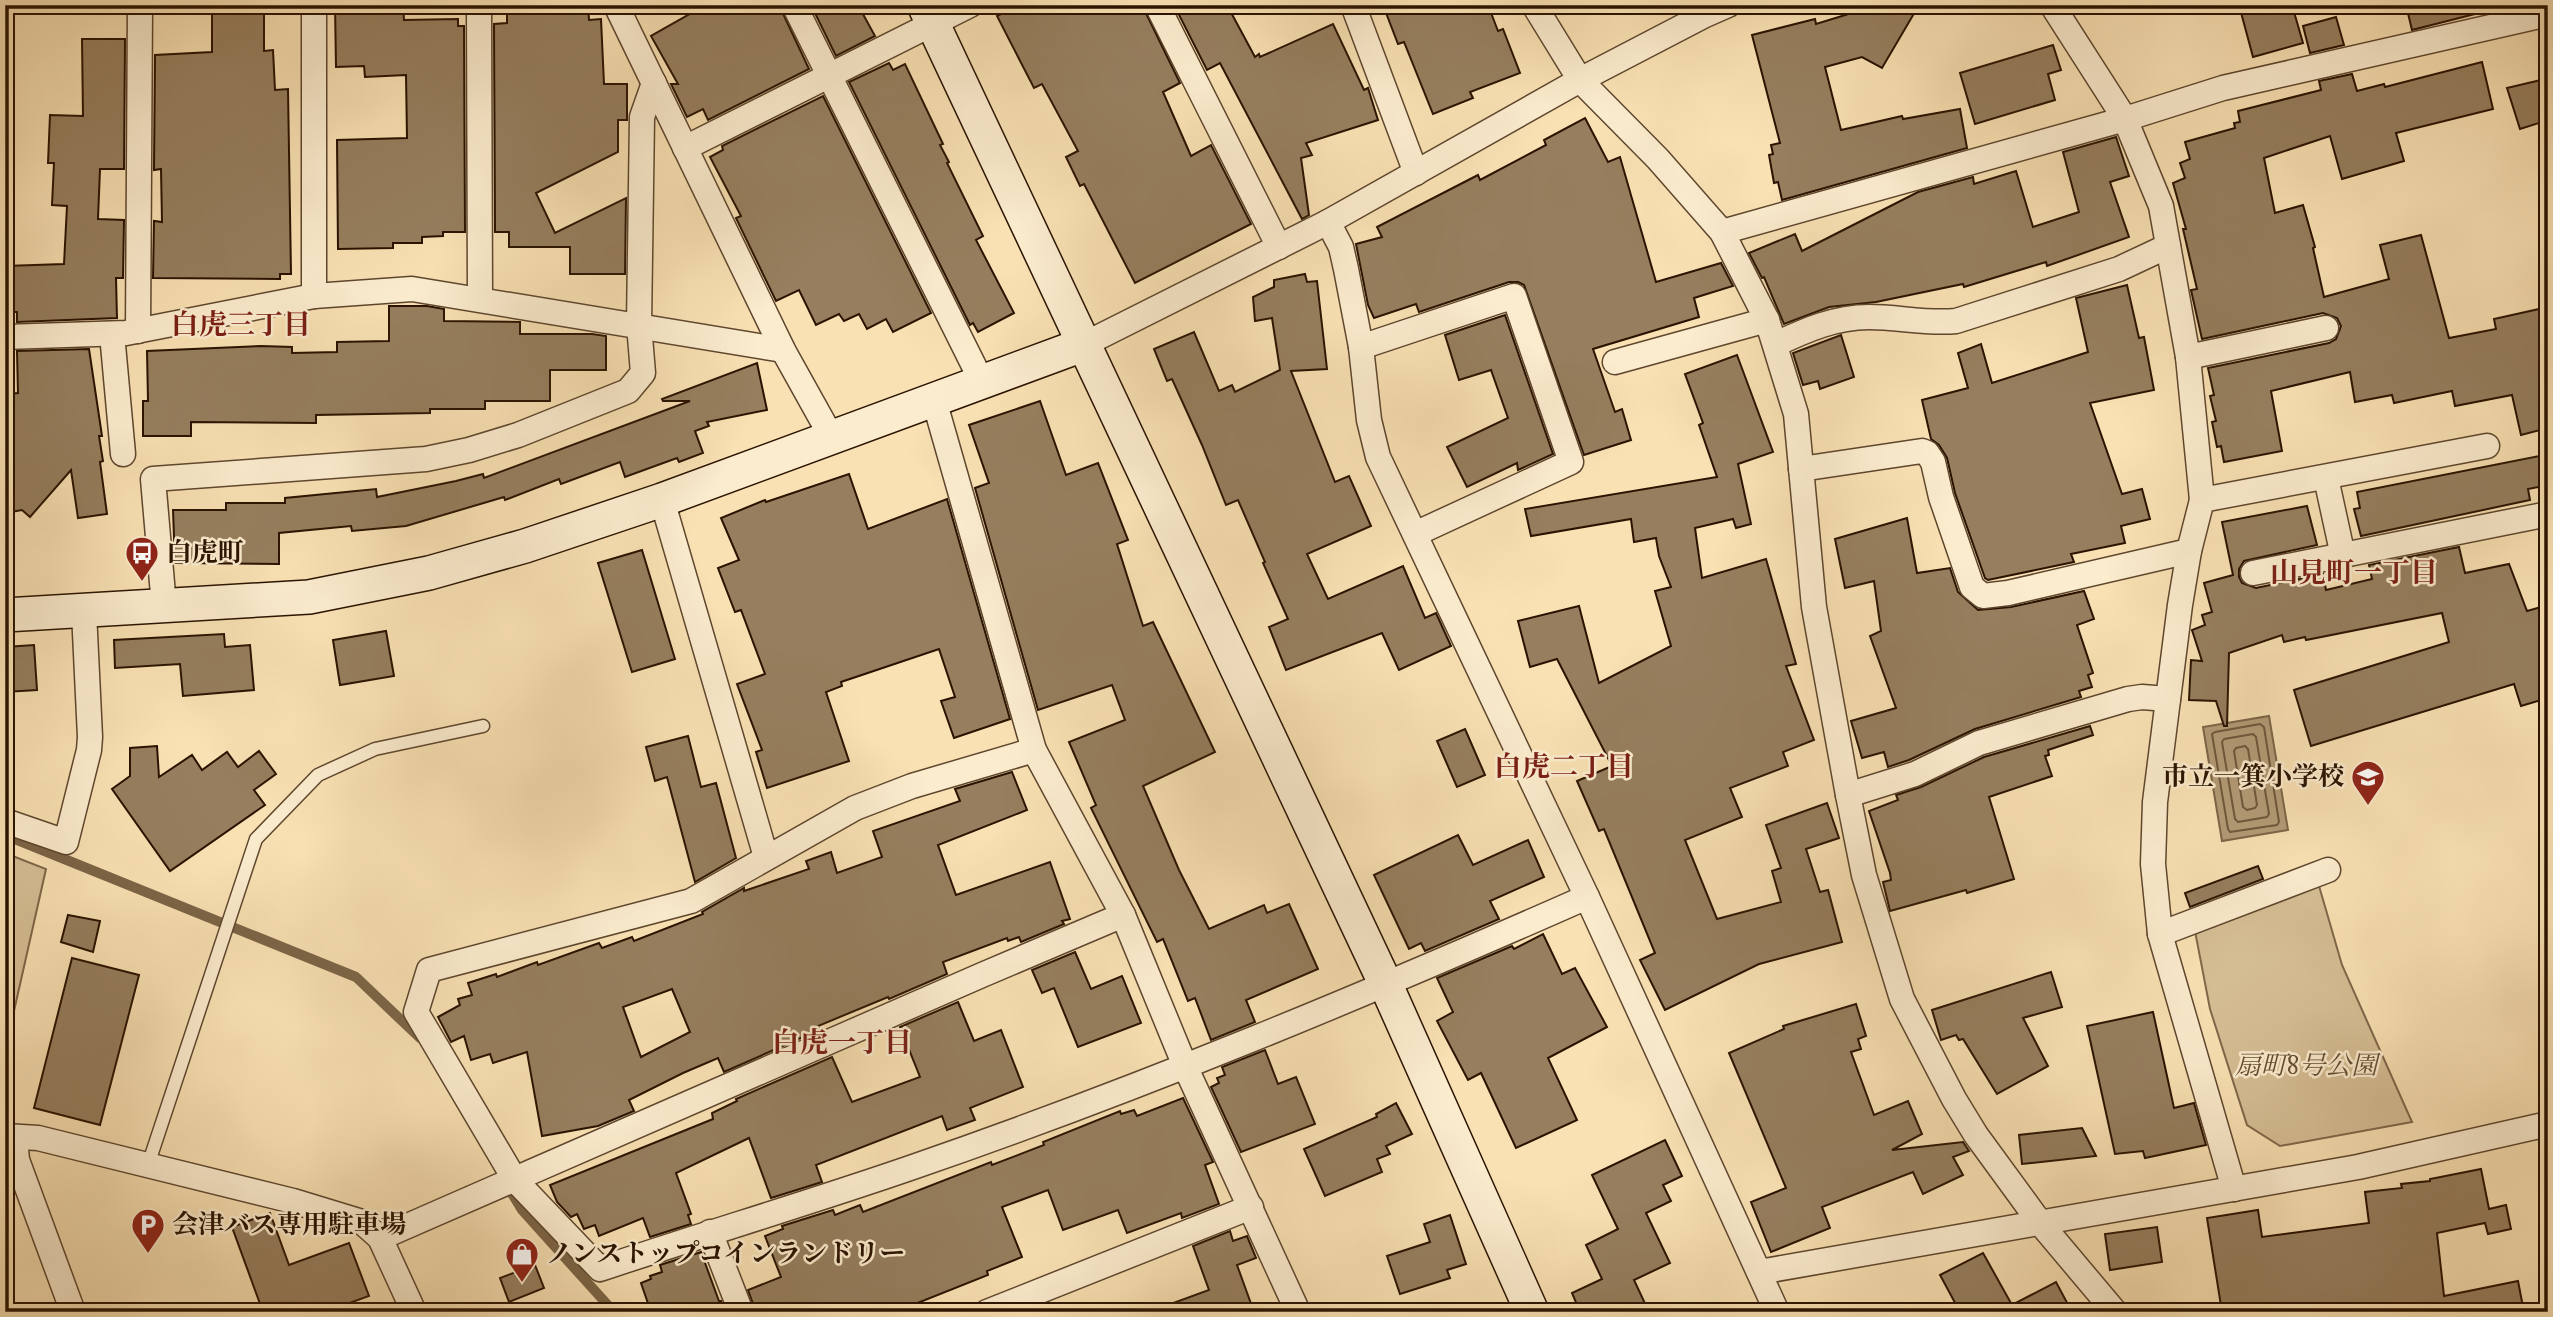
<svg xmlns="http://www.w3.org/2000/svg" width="2553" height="1317" font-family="'IM FELL Double Pica','Noto Serif JP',serif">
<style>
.green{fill:#d6be95;stroke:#80684b;stroke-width:2}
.water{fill:#b39b76;stroke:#7c6547;stroke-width:2}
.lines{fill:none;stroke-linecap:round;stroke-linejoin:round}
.shore{stroke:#6e573c;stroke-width:2}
.stream{stroke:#7c6547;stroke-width:10}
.building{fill:#967e5e;stroke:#2a1301;stroke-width:2;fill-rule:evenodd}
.lane-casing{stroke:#5e462e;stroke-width:15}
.street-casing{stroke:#5e462e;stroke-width:27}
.secondary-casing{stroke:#2a1301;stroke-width:36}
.lane{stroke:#fbecce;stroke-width:12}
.street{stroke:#fbecce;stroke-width:24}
.secondary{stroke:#fbecce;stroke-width:33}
.labels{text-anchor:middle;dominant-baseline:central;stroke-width:5;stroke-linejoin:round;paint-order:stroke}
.poi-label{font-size:26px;font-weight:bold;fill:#2a1301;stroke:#fbecce;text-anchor:start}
.park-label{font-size:26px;font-style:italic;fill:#664f35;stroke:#fbecce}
.neighbourhood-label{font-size:28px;font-weight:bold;fill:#7a1f14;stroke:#fbecce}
</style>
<rect width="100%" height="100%" fill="#f9e1b3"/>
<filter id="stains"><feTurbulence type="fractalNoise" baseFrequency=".00286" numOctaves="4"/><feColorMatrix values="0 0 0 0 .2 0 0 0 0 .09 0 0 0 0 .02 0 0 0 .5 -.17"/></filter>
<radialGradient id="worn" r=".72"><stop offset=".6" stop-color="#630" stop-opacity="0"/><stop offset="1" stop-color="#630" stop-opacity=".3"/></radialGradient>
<g class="green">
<path d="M5 853 46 869 5 1051Z"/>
<path d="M2317 879 2342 965 2412 1122 2280 1146 2247 1125 2210 1009 2194 926Z"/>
</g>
<path class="water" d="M2269 716 2288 830 2222 841 2203 727Z"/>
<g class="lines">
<g class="shore">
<path d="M2260 724 2264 727 2279 822 2277 825 2230 832 2228 829 2212 734 2215 732Z"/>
<path d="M2253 734 2256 737 2269 814 2267 817 2238 822 2235 819 2222 742 2224 739Z"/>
<path d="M2245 746 2248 749 2257 805 2255 808 2247 810 2243 807 2234 751 2236 748Z"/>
</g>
<g class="stream">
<path d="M5 835 356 977 420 1038"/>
<path d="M508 1187 522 1210 614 1312"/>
</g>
</g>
<g class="building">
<path d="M212 5H264V51L273 50 275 90 288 89 291 274H280V279L153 278 154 221 162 222 161 169 154 170 155 55 212 52Z"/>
<path d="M335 5H403L404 20 458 19V26H464L465 232H443V236L422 237V243H393V248L338 249 337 140 407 138 406 75 365 77 364 66 336 67Z"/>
<path d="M507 5H588L589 20 601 19 604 84H627V120H618V152L536 193 555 233 626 198 625 274H570V247H509V232H495L494 24 507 23Z"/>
<path d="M717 5H779L809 69 708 120 703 109 687 117 671 84H678L651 36 697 10 699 14Z"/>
<path d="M811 5H858L875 36 836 56Z"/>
<path d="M1001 5H1142L1180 83 1163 92 1191 156 1211 145 1251 224 1135 283 1084 184 1080 186 1066 157 1078 151 1042 84 1034 88 997 16 1005 12Z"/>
<path d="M1174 5H1227L1255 57 1259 54 1260 57 1333 24 1364 90 1368 88 1378 120 1306 143 1312 155 1301 158 1309 215 1302 219 1220 63 1207 70Z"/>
<path d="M1383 5H1488L1498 31 1503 29 1520 73 1470 92 1473 98 1433 114 1404 42 1398 44Z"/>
<path d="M1878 5H1919L1882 68 1862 57 1825 67 1841 130 1902 116 1903 119 1960 109 1967 148 1782 200 1778 182 1774 183 1769 155 1773 154 1771 145 1780 143 1752 35 1815 19 1816 24Z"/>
<path d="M2239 5H2292L2303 43 2253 57Z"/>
<path d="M2406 5H2478L2479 13 2412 30Z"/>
<path d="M2336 17 2344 45 2310 53 2303 26Z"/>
<path d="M82 39H125L124 169H100L98 219 124 220 123 278H116L117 318 17 322V312H5V266L64 264 67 206 52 205 54 163H48L50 115 83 116Z"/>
<path d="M2053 45 2061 70 2048 74 2055 100 1975 124 1960 73Z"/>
<path d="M2482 62 2493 109 2396 133 2404 161 2342 179 2330 136 2264 158 2275 213 2303 205 2315 247 2313 248 2324 297 2389 279 2380 245 2421 235 2449 338 2496 329 2494 319 2539 309 2548 348V428L2521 435 2512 395 2455 406 2452 391 2394 403 2392 395 2355 402 2350 372 2271 391 2282 451 2224 462 2221 446 2217 447 2212 422 2216 421 2210 396 2214 395 2208 368 2329 343 2336 339 2341 326 2337 318 2323 313 2202 339 2191 290 2197 289 2183 229H2186L2173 183 2185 178 2180 163 2190 159 2185 142 2235 128 2234 123 2240 122 2238 111 2321 90 2319 81 2352 74 2357 91 2384 84 2385 87Z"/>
<path d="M889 63 893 70 905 64 943 144 940 145 949 162 947 163 983 236 976 240 1014 313 978 332 973 323 970 325 849 82Z"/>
<path d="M2541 80 2548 103V120L2520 129 2507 88Z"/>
<path d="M823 96 931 313 893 332 886 319 867 329 859 314 844 321 839 314 816 325 799 290 776 301 736 218 741 216 710 157 723 150 722 146Z"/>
<path d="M1585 118 1608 162 1620 157 1656 282 1721 263 1733 286 1694 298 1699 317 1593 349 1615 412 1622 409 1631 440 1584 455 1524 285 1518 282H1509L1419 312 1416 304 1374 318 1368 305 1356 244 1382 237 1377 227 1478 175 1480 180 1546 145 1544 140Z"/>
<path d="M2116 137 2129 176 2110 182 2129 237 2047 266 2046 262 1964 287 1963 284 1876 302 1829 307 1784 324 1764 277 1762 278 1749 253 1795 234 1802 251 1918 192 1973 177 1974 184 2016 171 2033 227 2079 212 2063 152Z"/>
<path d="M1305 274 1307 282 1317 281 1327 369 1291 371 1335 482 1349 476 1371 526 1307 554 1328 599 1403 566 1425 618 1436 613 1451 646 1399 670 1382 633 1286 670 1269 627 1288 619 1263 563 1265 562 1238 500 1226 505 1202 445 1172 379 1167 381 1154 349 1194 332 1219 391 1232 385 1235 392 1280 370 1272 318 1255 321 1253 297 1274 287V280Z"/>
<path d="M2127 285 2139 338 2144 337 2154 390 2090 403 2122 494 2142 489 2150 519 2121 526 2125 543 2071 554 2074 562 1988 580 1985 578 1955 493 1947 458 1939 445 1931 439 1922 400 1968 388 1958 353 1981 344 1992 383 2088 352 2076 298Z"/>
<path d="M389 306H427L444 309V321L520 322V334H592L606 336V370H550V401H485V409H430V413L316 415V423L191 422V436H143V401H148L147 351 261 346 292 347V353L337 352V342L389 341Z"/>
<path d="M1505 315 1553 454 1518 470 1517 463 1467 487 1447 447 1508 418 1491 370 1459 380 1445 335Z"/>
<path d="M1841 335 1854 377 1820 389 1818 381 1803 385 1793 353Z"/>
<path d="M89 349 102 436H99L103 461 100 462 107 514 78 518 71 470 30 517 22 510 5 513V394L18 393 17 351Z"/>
<path d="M1737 355 1773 452 1738 464 1751 524 1736 528 1733 519 1695 528 1702 578 1766 559 1796 664 1786 666 1814 740 1783 752 1788 766 1730 788 1742 817 1685 840 1717 919 1781 902 1772 871 1781 868 1766 825 1827 803 1839 838 1806 849 1820 892 1828 890 1842 942 1759 964 1665 1010 1640 960 1655 953 1604 829 1599 831 1577 781 1612 766 1557 659 1530 667 1518 621 1579 606 1599 683 1671 646 1655 591 1671 587 1659 556 1656 538 1634 542 1631 519 1531 536 1525 509 1717 477 1699 425 1703 423 1685 374Z"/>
<path d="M757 363 767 410 707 422 709 426 695 431 703 453 679 462 677 458 625 477 620 462 561 484 559 479 505 500 504 497 406 526 352 531 351 526 279 533V564L175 563 173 510H226V503H285V498L376 489 377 497 456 481 483 474 484 478 690 401H663L662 399Z"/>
<path d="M1040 401 1066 475 1098 463 1128 540 1117 544 1143 626 1153 622 1215 752 1143 786 1179 870 1209 929 1264 905 1267 913 1289 904 1318 969 1246 1000 1255 1022 1211 1040 1195 998 1188 1001 1163 939 1157 942 1091 808 1096 805 1069 742 1125 720 1112 685 1038 710 975 488 989 483 969 425Z"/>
<path d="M2545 455 2548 485 2528 489 2530 500 2361 536 2354 509 2360 508 2357 492Z"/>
<path d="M849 474 868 529 947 499 1010 719 954 738 941 701 955 697 939 649 841 682 842 686 826 692 849 761 767 788 756 752 762 750 737 684 765 674 741 610 735 612 718 568 739 560 721 518 765 500 766 502Z"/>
<path d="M2307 506 2317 545 2244 561 2239 569V577L2242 583 2256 588 2323 574 2326 590 2372 579 2369 565 2459 547 2465 573 2509 564 2527 611 2548 605V698L2521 706 2514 684 2311 746 2294 690 2449 642 2442 613 2306 640 2305 637 2284 642 2282 635 2229 653 2227 726H2224L2216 701 2189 700 2191 660 2202 661 2192 630 2205 625 2202 615 2212 612 2204 583 2233 575 2222 522Z"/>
<path d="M1907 518 1917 573 1950 568 1958 592 1978 610 2011 607 2084 591 2094 619 2077 625 2093 673 2088 675 2092 687 2079 691 2081 697 1975 729 1909 760 1888 767 1884 752 1862 758 1851 721 1896 708 1870 636 1881 631 1874 581 1845 588 1835 539Z"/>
<path d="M642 550 675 659 632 672 598 563Z"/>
<path d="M386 631 394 676 340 685 333 640Z"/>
<path d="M224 634 225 647 250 645 254 690 183 696 180 664 115 668 114 640Z"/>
<path d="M34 645 37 690 5 692V647Z"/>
<path d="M2090 726 2093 735 2048 750 2049 755 2045 756 2052 776 1989 797 2014 879 1967 893 1966 890 1890 911 1883 882 1891 880 1890 873 1869 811 1898 800 1896 795 1921 787 1984 757Z"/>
<path d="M1465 729 1485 775 1457 787 1437 741Z"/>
<path d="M688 736 701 787 716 783 736 858 695 882 667 777 655 781 646 747Z"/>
<path d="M157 746 159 777 192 755 202 770 227 752 238 767 259 751 276 774 254 790 265 805 170 871 112 789 130 776V748Z"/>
<path d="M1012 772 1027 810 938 845 956 895 1050 862 1070 919 1062 921 1064 924 1021 942 1019 937 1008 941 1007 938 943 962 947 974 889 999 888 997 818 1026 819 1030 724 1072 718 1058 683 1073 629 1100 634 1111 598 1126 542 1136 527 1052 493 1063 490 1054 471 1060 464 1036 451 1042 438 1017 460 1005 458 999 472 995 468 983 496 974 497 977 537 962 538 965 599 943 602 948 632 937 634 941 703 914 702 912 744 888V891L809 869 806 861 831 852 837 873 882 857 873 831 960 801 955 789ZM672 989 690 1032 641 1057 623 1007Z"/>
<path d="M1458 835 1473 865 1528 840 1544 877 1490 901 1499 919 1425 951 1421 943 1409 949 1374 875Z"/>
<path d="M2258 866 2263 879 2190 907 2185 893Z"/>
<path d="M68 915 100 921 93 952 61 942Z"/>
<path d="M1543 934 1562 974 1575 968 1607 1027 1548 1058 1577 1120 1516 1148 1481 1073 1468 1080 1437 1021 1453 1012 1437 978 1512 946 1514 949Z"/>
<path d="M1075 952 1091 989 1122 976 1141 1023 1078 1047 1054 988 1042 993 1032 970Z"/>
<path d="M72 958 139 975 100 1125 34 1108Z"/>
<path d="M2051 972 2062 1007 2023 1018 2048 1066 1997 1094 1963 1039 1959 1040 1956 1035 1941 1040 1932 1010Z"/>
<path d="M958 1002 974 1041 1001 1030 1023 1087 970 1108 975 1120 947 1130 942 1116 816 1165 822 1182 771 1198 749 1138 676 1173 691 1214 688 1215 691 1224 650 1237 643 1218 599 1236 595 1225 584 1229 577 1214 571 1217 557 1202 550 1185 713 1119 712 1113 737 1101 736 1099 832 1057 852 1102 920 1077 900 1027Z"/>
<path d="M1856 1004 1866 1036 1858 1039 1861 1049 1851 1052 1874 1115 1908 1101 1922 1134 1892 1150 1963 1142 1969 1151 1953 1157 1963 1175 1923 1194 1913 1172 1822 1207 1830 1228 1771 1252 1751 1202 1786 1188 1729 1053 1784 1029 1783 1026Z"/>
<path d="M2153 1012 2174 1108 2194 1103 2206 1145 2145 1158 2143 1151 2115 1154 2087 1026Z"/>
<path d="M1265 1050 1278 1084 1296 1077 1315 1124 1241 1152 1211 1087 1219 1083 1217 1078 1225 1075 1222 1067Z"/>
<path d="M1183 1098 1213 1162 1205 1165 1219 1204 1182 1218 1181 1213 1127 1233 1118 1210 1063 1230 1048 1190 1002 1207 1022 1257 987 1271 988 1275 895 1312H756L748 1290 781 1277 765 1236 783 1229 782 1226 833 1210 835 1215 860 1205 863 1212 991 1162 992 1165 1044 1145 1043 1142 1120 1111 1121 1114 1134 1110 1137 1116Z"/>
<path d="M1396 1103 1412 1134 1386 1146 1390 1154 1377 1159 1382 1172 1325 1196 1304 1149 1377 1117 1376 1114Z"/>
<path d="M2082 1128 2096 1156 2022 1164 2019 1135Z"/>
<path d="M1665 1140 1682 1176 1663 1185 1671 1201 1646 1213 1670 1263 1634 1280 1649 1312H1580L1572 1293 1602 1279 1586 1245 1618 1229 1592 1175Z"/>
<path d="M2481 1169 2489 1209 2506 1205 2511 1229 2488 1234 2485 1223 2437 1233 2444 1296 2518 1281 2524 1312H2222L2207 1218 2258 1210 2262 1237 2369 1223 2365 1192 2402 1188 2401 1184 2430 1181V1179Z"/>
<path d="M270 1213 289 1265 349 1243 369 1296 325 1312H263L232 1227Z"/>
<path d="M1450 1215 1466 1264 1447 1270 1450 1278 1400 1294 1387 1256 1430 1242 1424 1224Z"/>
<path d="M2157 1227 2162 1262 2110 1270 2105 1234Z"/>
<path d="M1230 1231 1233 1241 1247 1236 1256 1258 1237 1265 1254 1312H1157V1309L1209 1290 1193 1246Z"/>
<path d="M701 1252 719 1301H721L725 1312H651L641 1283 651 1279 650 1276 662 1272 660 1265Z"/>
<path d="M1983 1253 2012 1305 2056 1282 2072 1312H1960L1940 1275Z"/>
<path d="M535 1265 544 1288 509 1302 500 1278Z"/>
</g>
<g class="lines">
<defs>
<path id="lane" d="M148 1165 256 839 318 775 375 749 483 726"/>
<g id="street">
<path d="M479 5 480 299"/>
<path d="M616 5 783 350 832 438"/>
<path d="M794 5 982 382"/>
<path d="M1157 5 1279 247"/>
<path d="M1353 5 1416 173"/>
<path d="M1534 5 1580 80 1658 159 1722 232 1767 320 1796 414 1814 607 1848 795 1864 875 1902 999 1954 1099 1976 1135 2041 1224 2115 1312"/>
<path d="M2052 5 2125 119 2161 206 2188 357 2202 500"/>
<path d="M685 148 970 5"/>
<path d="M1328 222 1341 247 1346 269 1361 347 1369 420 1378 457 1587 897 1777 1312"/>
<path d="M1722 232 2125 119 2223 88 2548 14"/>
<path d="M314 296V5"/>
<path d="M138 331 140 5"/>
<path d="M112 334 123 454"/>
<path d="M5 337 126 333 314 296 412 289 783 350"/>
<path d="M1085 344 1328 222 1580 80 1703 16 1728 5"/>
<path d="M1776 344C1806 330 1835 317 1869 317 1898 317 1927 324 1956 321L2119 269 2168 246"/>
<path d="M1361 347 1514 296 1571 462 1415 534"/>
<path d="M2188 357 2326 328"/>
<path d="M1615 362 1767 320"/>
<path d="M934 400 1034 750 1123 915"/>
<path d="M1801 469 1922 451 1927 453 1933 462 1941 497 1972 587 1983 596 2008 593 2189 551"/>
<path d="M2326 478 2343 556"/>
<path d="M662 500 766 857"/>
<path d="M2253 573 2548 514"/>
<path d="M164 606 153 479 426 459 469 450 518 435 628 391 643 373 639 325 642 117 654 83"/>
<path d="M1034 750 912 786 855 808 691 901 429 970 416 1012 515 1180 600 1269C704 1234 809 1203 913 1167 1142 1088 1365 995 1587 897"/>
<path d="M1848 795 1915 774 1979 743 2128 699 2142 697 2168 699"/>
<path d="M5 821 66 842 89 750 90 737 84 612"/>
<path d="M2160 934 2328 870"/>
<path d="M5 1136 38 1138 293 1201 362 1222 380 1238 414 1312"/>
<path d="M15 1137 17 1160 73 1312"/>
<path d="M2234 1189 2160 934 2153 864 2155 802 2180 605 2189 551 2202 500 2487 446"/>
<path d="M710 1232 741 1312"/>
<path d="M380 1238 982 975 1123 915 1185 1066 1298 1312"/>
<path d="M1759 1272 2358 1167 2548 1124"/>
<path d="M987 1312 1251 1207"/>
</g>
<g id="secondary">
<path d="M924 5 1386 985 1532 1312"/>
<path d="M5 615 309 597 429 573 525 546 662 500 1085 344"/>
</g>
</defs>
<use href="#lane" class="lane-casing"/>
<use href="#street" class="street-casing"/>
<use href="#secondary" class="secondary-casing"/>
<use href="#lane" class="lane"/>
<use href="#street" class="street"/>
<use href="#secondary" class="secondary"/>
</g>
<defs>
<symbol id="bus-pin" viewBox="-11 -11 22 30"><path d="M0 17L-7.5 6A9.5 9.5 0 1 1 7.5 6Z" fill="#8f2418" stroke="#fbecce"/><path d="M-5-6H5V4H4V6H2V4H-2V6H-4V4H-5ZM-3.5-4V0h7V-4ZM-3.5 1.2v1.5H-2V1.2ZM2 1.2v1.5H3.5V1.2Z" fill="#fff"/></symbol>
<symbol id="school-pin" viewBox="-11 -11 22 30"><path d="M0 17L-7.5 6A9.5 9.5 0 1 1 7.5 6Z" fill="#8f2418" stroke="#fbecce"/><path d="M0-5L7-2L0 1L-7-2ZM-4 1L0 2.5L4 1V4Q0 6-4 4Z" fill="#fff"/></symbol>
<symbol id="parking-pin" viewBox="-11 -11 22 30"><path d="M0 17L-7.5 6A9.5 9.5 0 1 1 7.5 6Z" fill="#8f2418" stroke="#fbecce"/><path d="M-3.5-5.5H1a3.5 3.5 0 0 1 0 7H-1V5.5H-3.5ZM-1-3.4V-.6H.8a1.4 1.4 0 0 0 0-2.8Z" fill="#fff"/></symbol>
<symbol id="shop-pin" viewBox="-11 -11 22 30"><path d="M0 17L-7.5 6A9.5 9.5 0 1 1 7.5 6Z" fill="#8f2418" stroke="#fbecce"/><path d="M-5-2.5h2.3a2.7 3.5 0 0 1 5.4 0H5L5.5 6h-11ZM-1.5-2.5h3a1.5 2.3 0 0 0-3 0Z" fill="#fff"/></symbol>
</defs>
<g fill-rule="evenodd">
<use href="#bus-pin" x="123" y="534" width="38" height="52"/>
<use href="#school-pin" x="2349" y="758" width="38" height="52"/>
<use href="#parking-pin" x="129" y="1206" width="38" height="52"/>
<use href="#shop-pin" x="503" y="1235" width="38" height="52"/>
</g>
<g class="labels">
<g class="poi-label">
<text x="166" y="553">白虎町</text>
<text x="2344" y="777" text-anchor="end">市立一箕小学校</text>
<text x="172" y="1225">会津バス専用駐車場</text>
<text x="546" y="1254">ノンストップコインランドリー</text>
</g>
<g class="park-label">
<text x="2306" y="1066">扇町8号公園</text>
</g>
<g class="neighbourhood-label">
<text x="241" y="325">白虎三丁目</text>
<text x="2354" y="573">山見町一丁目</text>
<text x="1564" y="767">白虎二丁目</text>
<text x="842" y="1043">白虎一丁目</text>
</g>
</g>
<rect width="2553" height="1317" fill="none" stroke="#f9e1b3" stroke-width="28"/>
<rect x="7" y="7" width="2539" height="1303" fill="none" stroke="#2a1301" stroke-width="3.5"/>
<rect x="14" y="14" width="2525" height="1289" fill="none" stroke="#2a1301" stroke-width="2"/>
<rect width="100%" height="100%" filter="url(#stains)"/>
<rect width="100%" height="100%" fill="url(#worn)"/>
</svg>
